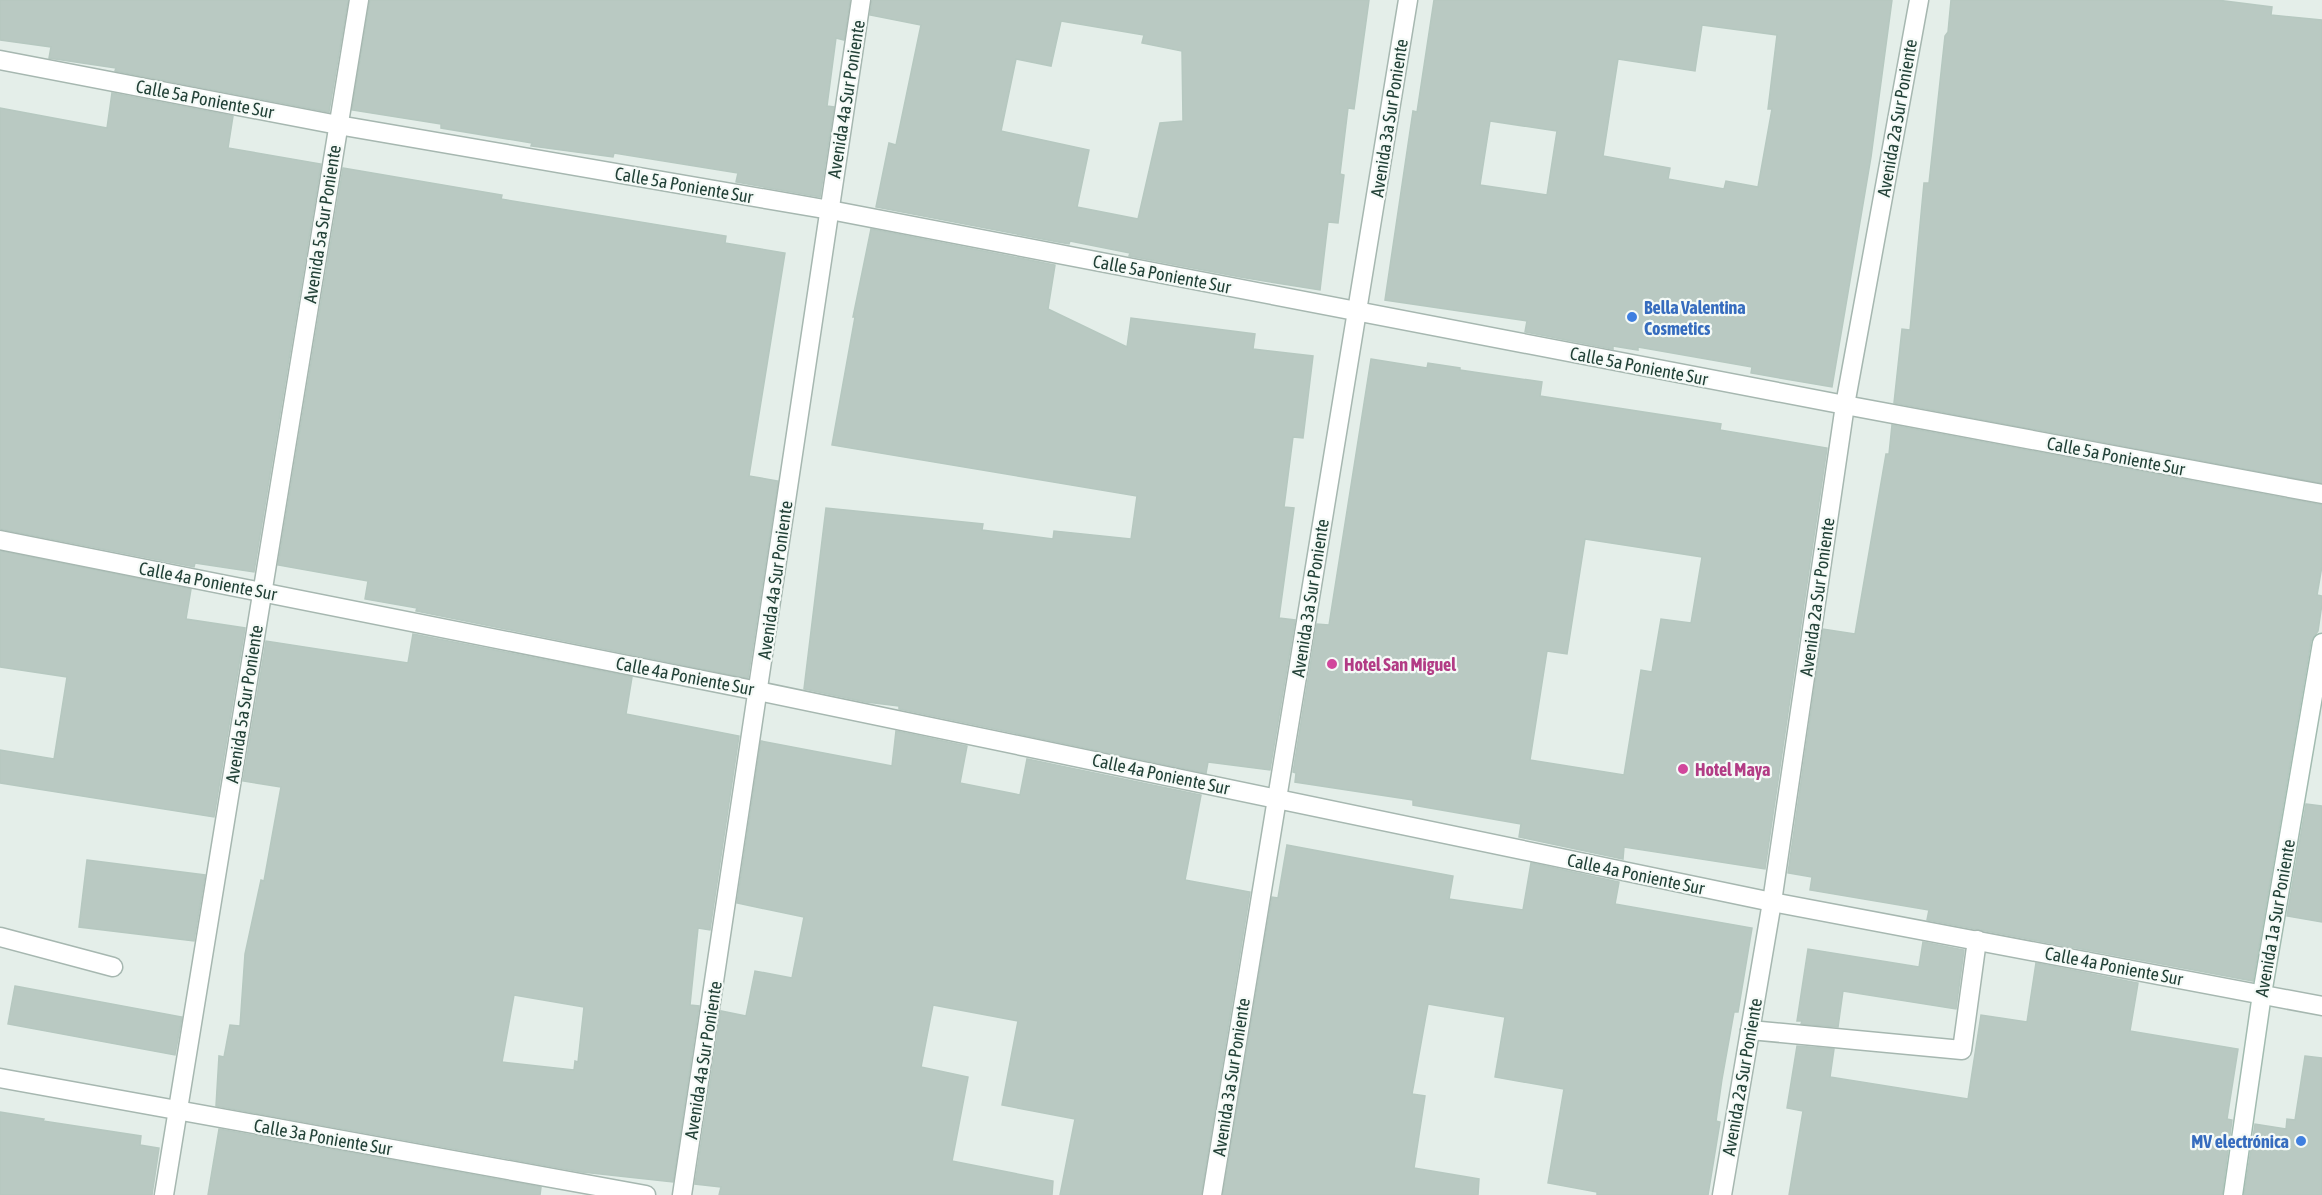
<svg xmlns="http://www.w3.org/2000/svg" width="2322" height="1195" font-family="'Asap Condensed',sans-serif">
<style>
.building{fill:#b9c9c2;stroke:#b6c8c0;stroke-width:1.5;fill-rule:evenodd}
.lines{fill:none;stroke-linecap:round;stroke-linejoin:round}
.lane-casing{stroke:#a6b7b0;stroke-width:21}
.street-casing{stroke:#a6b7b0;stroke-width:21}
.secondary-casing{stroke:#a2bbb0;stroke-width:21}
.lane{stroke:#fff;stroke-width:18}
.street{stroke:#fff;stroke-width:18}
.secondary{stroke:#fff;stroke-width:18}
.shop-dot{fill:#3f7fe0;stroke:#f5faf7;stroke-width:2}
.hotel-dot{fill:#d1479c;stroke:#f5faf7;stroke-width:2}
.labels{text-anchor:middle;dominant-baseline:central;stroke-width:4.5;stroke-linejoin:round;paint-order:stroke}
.street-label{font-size:18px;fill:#224137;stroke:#f5faf7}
.shop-label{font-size:18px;font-weight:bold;fill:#366cbe;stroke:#f5faf7;text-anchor:start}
.hotel-label{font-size:18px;font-weight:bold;fill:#b23c85;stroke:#f5faf7;text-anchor:start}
</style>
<rect width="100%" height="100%" fill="#e4eee9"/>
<g class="building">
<path d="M0 0H348L329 112 115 71 116 68 49 58 51 47 0 40Z"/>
<path d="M370 0H850L844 40 836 38 827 106 834 107 820 197 736 182 738 173 614 153 613 157 531 146 532 143 441 128V124L352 110Z"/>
<path d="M872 0H1369L1354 109 1348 108 1340 174 1344 175 1338 223 1328 222 1320 290 1240 277 1129 256 1130 253 1070 241 1069 244 1058 242 876 207 889 143 896 145 921 25 870 15ZM1061 21 1144 35 1142 43 1182 51 1183 121 1160 123 1138 219 1077 207 1089 150 1001 131 1016 59 1051 66Z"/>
<path d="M1434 0H1892L1871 157 1832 387 1751 373 1752 367 1638 347V350L1613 346V349L1525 332 1527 321 1385 300 1413 111 1417 112ZM1702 25 1777 35 1768 109H1772L1758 187 1726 181 1724 189 1668 179 1670 168 1603 156 1618 59 1695 71ZM1490 121 1557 131 1547 195 1480 185Z"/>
<path d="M1951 0H2217L2272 7 2271 15 2322 20V483L1894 403 1902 329 1910 330 1924 183H1929L1945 36 1948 32Z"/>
<path d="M112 93 233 116 228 148 321 164 254 572 195 563 194 567 0 529V108L107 128Z"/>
<path d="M343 168 502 195 501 199 726 236 725 243 785 253 749 476 778 481 748 678 416 611 417 608 365 599 368 581 278 565Z"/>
<path d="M871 229 1055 265 1048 309 1127 347 1131 318 1255 334 1253 349 1313 356 1303 438 1293 437 1284 507 1294 508 1279 618 1295 620 1270 770 1208 762 1206 773 899 709V706L866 702 804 689 826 508 983 524 982 530 1053 539 1054 531 1131 539 1137 496 832 445 855 317H853Z"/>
<path d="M1371 359 1427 368 1428 363 1460 368V370L1542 382 1540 396 1721 424 1720 430 1827 448 1765 869 1624 847 1623 859 1519 837 1521 824 1413 805V800L1295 782 1296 773 1293 772 1317 624 1329 625ZM1585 539 1702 557 1691 623 1661 619 1652 672 1641 670 1624 775 1530 760 1547 651 1567 654Z"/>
<path d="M1892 425 2322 505V566L2317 595 2322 596V604L2318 631 2311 641 2253 981 1927 920 1929 910 1810 890 1812 877 1788 873 1823 629 1855 634 1886 454H1889Z"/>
<path d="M0 551 191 589 186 619 245 628 214 817 0 783V750L54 759 67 677 0 667Z"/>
<path d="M413 634 632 677 626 714 739 736 710 930 698 928 690 1005 699 1006 673 1182 582 1172 216 1106 219 1056 224 1057 230 1025 240 1026 245 954 261 880 264 881 281 787 243 781 266 641 408 663ZM514 995 584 1007 578 1062 575 1061 574 1070 502 1062Z"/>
<path d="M896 731 967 746 960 783 1020 795 1027 759 1201 795 1185 880 1250 892 1201 1195H1060L1075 1119 1002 1105 1018 1021 933 1005 921 1067 968 1077 952 1161 1053 1181 1052 1195H719L721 1187 695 1184 721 1011 746 1016 755 971 792 978 804 917 737 903 761 741 892 766Z"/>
<path d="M2306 804 2322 806V922L2287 916Z"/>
<path d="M1287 845 1453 876 1449 899 1523 910 1531 863 1619 882 1615 904 1752 928 1738 1012H1734L1722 1079 1716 1121 1720 1122 1708 1195H1597V1192L1548 1183 1564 1089 1495 1077 1505 1017 1428 1004 1412 1094 1425 1096 1414 1168 1479 1179 1478 1195H1223L1272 897 1278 898Z"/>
<path d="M87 860 205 875 194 941 79 927Z"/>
<path d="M1923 942 1964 950 1956 1009 1843 991 1838 1027 1801 1024 1802 1021H1797L1808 949 1919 967Z"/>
<path d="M2036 963 2138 983 2130 1031 2238 1049 2227 1119 2232 1120 2222 1195H1789L1803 1111 1787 1108 1797 1046 1834 1049 1830 1077 1968 1099 1981 1015 2027 1022Z"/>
<path d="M15 986 182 1017 175 1055 8 1024Z"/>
<path d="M2305 1056 2322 1058V1195H2244L2255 1124 2286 1129 2287 1119 2295 1120Z"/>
<path d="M0 1112 44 1119 43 1121 141 1136 140 1145 159 1148 152 1195H0Z"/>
<path d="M219 1129 541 1187 540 1195H208Z"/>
</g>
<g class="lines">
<defs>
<g id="lane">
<path d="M0 937 113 967"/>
<path d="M1750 1030 1962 1050 1977 940"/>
</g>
<g id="street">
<path d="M0 60 338 125 830 210 1845 405 2322 494"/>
<path d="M0 540 758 691 1772 902 2322 1006"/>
<path d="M0 1078 646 1195"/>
<path d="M164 1195 359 0"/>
<path d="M682 1195 861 0"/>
<path d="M1212 1195 1408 0"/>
<path d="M1722 1195 1772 902 1845 405 1919 0"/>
</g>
<path id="secondary" d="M2233 1195 2262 994 2322 643"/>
</defs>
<use href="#lane" class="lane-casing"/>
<use href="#street" class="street-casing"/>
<use href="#secondary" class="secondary-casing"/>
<use href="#lane" class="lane"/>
<use href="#street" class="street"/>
<use href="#secondary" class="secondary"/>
</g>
<g class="shop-dot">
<circle cx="1632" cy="317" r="6"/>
<circle cx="2301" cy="1141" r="6"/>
</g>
<g class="hotel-dot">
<circle cx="1332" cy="664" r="6"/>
<circle cx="1683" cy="769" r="6"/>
</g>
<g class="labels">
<g class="street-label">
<text transform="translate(205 99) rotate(11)">Calle 5a Poniente Sur</text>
<text transform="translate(846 99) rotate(-81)">Avenida 4a Sur Poniente</text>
<text transform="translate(1389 118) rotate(-81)">Avenida 3a Sur Poniente</text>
<text transform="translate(1897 118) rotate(-80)">Avenida 2a Sur Poniente</text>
<text transform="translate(684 185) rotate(10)">Calle 5a Poniente Sur</text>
<text transform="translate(322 224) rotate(-81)">Avenida 5a Sur Poniente</text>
<text transform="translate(1162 274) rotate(11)">Calle 5a Poniente Sur</text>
<text transform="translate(1639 366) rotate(11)">Calle 5a Poniente Sur</text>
<text transform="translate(2116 456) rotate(11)">Calle 5a Poniente Sur</text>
<text transform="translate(775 580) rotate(-82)">Avenida 4a Sur Poniente</text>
<text transform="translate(208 581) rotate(11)">Calle 4a Poniente Sur</text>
<text transform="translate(1817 597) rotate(-82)">Avenida 2a Sur Poniente</text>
<text transform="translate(1310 598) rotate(-81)">Avenida 3a Sur Poniente</text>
<text transform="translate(685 676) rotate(11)">Calle 4a Poniente Sur</text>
<text transform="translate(244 704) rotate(-81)">Avenida 5a Sur Poniente</text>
<text transform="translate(1161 774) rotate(12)">Calle 4a Poniente Sur</text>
<text transform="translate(1636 874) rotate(12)">Calle 4a Poniente Sur</text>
<text transform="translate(2275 918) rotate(-80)">Avenida 1a Sur Poniente</text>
<text transform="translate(2114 966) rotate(11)">Calle 4a Poniente Sur</text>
<text transform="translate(703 1060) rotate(-81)">Avenida 4a Sur Poniente</text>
<text transform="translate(1231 1077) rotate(-81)">Avenida 3a Sur Poniente</text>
<text transform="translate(1742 1077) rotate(-80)">Avenida 2a Sur Poniente</text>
<text transform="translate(323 1137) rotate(10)">Calle 3a Poniente Sur</text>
</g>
<g class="shop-label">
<text x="1644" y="307">Bella Valentina<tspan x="1644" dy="21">Cosmetics</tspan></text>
<text x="2289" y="1141" text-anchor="end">MV electrónica</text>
</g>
<g class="hotel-label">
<text x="1344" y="664">Hotel San Miguel</text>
<text x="1695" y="769">Hotel Maya</text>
</g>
</g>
</svg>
